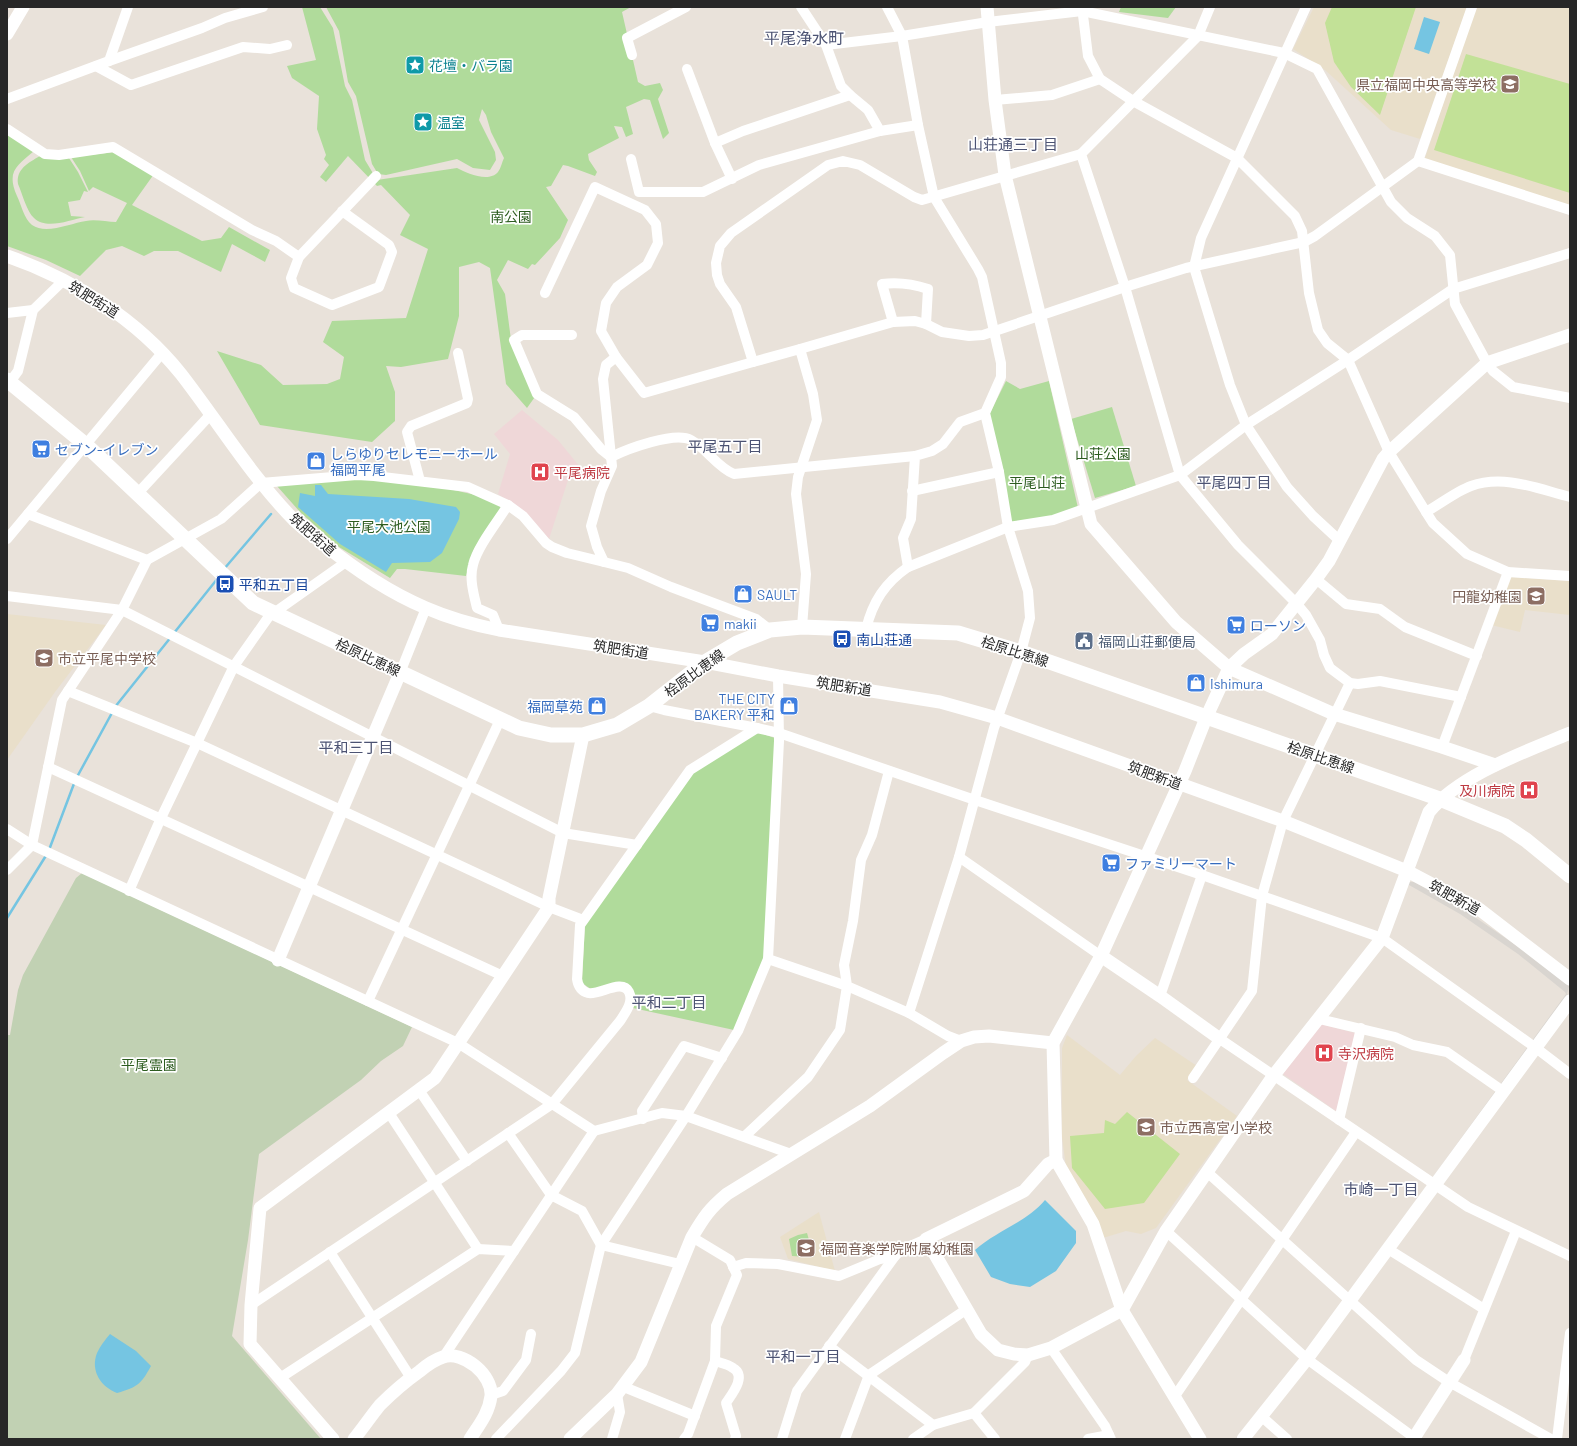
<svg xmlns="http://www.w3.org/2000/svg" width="1577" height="1446" font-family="Barlow,'Noto Sans JP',sans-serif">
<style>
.education{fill:#e9dfca}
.medical{fill:#efd7d8}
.green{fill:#b0db9b}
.cemetery{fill:#c1d1b3}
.pitch{fill:#c2e197}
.plaza{fill:#d9d5d0}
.water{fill:#75c5e2}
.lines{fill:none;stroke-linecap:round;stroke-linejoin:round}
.stream{stroke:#75c5e2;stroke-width:2.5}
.minor{stroke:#fff;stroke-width:10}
.tertiary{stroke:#fff;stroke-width:13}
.secondary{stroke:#fff;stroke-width:15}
.labels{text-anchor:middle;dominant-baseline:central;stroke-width:3.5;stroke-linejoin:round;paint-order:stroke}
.culture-label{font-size:14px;fill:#0d838f;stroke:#fff;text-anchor:start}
.education-label{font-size:14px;fill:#785e54;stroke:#fff;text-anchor:start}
.park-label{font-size:14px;fill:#2c5c1f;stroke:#fff}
.street-label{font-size:14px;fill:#272727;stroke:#fff}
.shop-label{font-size:14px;fill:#366cbe;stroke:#fff;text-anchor:start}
.health-label{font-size:14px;fill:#be3a42;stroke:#fff;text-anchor:start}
.transit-label{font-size:14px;fill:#164399;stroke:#fff;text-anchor:start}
.service-label{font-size:14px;fill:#4e5e75;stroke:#fff;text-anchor:start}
.neighbourhood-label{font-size:15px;fill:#4c5373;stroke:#fff}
.quarter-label{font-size:16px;fill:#4c5373;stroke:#fff}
</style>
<rect width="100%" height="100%" fill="#e9e2da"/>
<g class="education">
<path d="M1314 7H1467L1420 139 1391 130 1325 70 1293 49Z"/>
<path d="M1476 7H1570V208L1424 161Z"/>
<path d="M1510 577 1570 581V615L1525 610 1520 632 1491 625Z"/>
<path d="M7 614 106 625 55 692 7 760Z"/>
<path d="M1067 1035 1120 1075 1136 1056 1155 1038 1197 1066 1187 1080 1237 1116 1156 1228 1141 1234 1126 1231 1103 1238 1066 1167 1062 1137V1048Z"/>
<path d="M819 1212 835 1271 788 1259 780 1237Z"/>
</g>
<g class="medical">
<path d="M522 410 558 440 580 467 569 477 549 539 526 513 498 494 510 454 494 434Z"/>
<path d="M1320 1024 1355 1033 1338 1110 1336 1111 1283 1074Z"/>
</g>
<g class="green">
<path d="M302 7H320L333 28 345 86 352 100 365 160 377 180 457 168C466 173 489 183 498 172 501 168 502 162 504 158L491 132 486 115 482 109 479 120 495 152 496 160 490 170 473 168 457 159 386 175 378 174 372 164 356 96 348 82 339 31 326 7H631L622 12 638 82 645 86 660 83 663 90 658 99 669 133 663 139 650 100 644 99 626 107 633 134 626 137 622 127 614 126 619 138 588 154 589 160 597 172 595 176 568 166 563 165 551 186 546 187 568 220 560 238 535 265 532 264 528 269 508 260 497 280 505 294 511 340 537 394 527 408 506 384 490 268 479 262 459 267V316L448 359 401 367 386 366 395 392V421L372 442 260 425 217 351 261 365 283 385 327 384 340 379 344 357 323 342 332 321 406 318 428 249 400 235 410 215 381 185 377 186 348 156 326 182 320 177 329 165 324 159 326 155 317 129 319 96 292 78 287 66 316 60Z"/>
<path d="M1121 7H1176L1168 18 1119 12Z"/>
<path d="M7 133 34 151C17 166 6 171 17 196 21 204 24 219 32 225 46 235 71 223 86 221 95 219 107 222 116 222L127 203 93 187 89 191 80 171 71 157 116 152 154 174 132 205 202 241 221 238 229 227 270 250 265 262 232 244 221 272 178 251H154L144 256 122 246 106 250 80 276 46 260 7 246Z"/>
<path d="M40 156 69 158 78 172 88 192 84 191 80 200 68 202 71 216 85 217C70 220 46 230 34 218 27 212 22 193 18 184 16 169 28 163 40 156Z"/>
<path d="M1006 381 1020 389 1049 381 1078 508 1056 518 1012 524 989 415Z"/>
<path d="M1112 407 1136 486 1095 498 1071 419Z"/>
<path d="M360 478 436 486 480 496 503 506 474 549 466 576 405 569H397L390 578 339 547 300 512 277 486Z"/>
<path d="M760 733 775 738 765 955 734 1030 633 1008V992L622 982 592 990 582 983 585 923 693 773 755 734Z"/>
<path d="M807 1233 811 1247 807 1248 809 1257 792 1256 789 1239 798 1235Z"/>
</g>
<path class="cemetery" d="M82 873 412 1027 403 1046 381 1061 361 1080 259 1154 248 1240 232 1336 321 1439H7V1035H10L18 990 23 975 76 878Z"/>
<g class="pitch">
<path d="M1332 7H1416L1380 115 1351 87 1334 62 1325 23Z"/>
<path d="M1466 54 1570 84V193L1434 150Z"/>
<path d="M1127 1112 1180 1154 1144 1203 1105 1209 1072 1168 1070 1136 1104 1133 1105 1120 1115 1124Z"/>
</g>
<path class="plaza" d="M1408 882H1414L1463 909 1523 950 1569 986 1567 994 1569 996 1301 1363 1238 1439H1235L1299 1361 1566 994 1565 992 1518 954 1460 914 1409 885 1405 887Z"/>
<g class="water">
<path d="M1424 17 1440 22 1429 54 1414 49Z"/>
<path d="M315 485H321L328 494 409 499 456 507 460 512 459 519 442 553 430 562 392 563 386 572 340 544 298 507 300 493 315 496Z"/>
<path d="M1045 1200 1076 1231V1243L1056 1271 1030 1287 1010 1284 991 1277 975 1250C996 1231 1027 1222 1045 1200Z"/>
<path d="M110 1334 136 1351 151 1366C141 1384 138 1387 117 1393 101 1387 90 1371 97 1353 100 1346 105 1340 110 1334Z"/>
</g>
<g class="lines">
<g class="stream">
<path d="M224 569 271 514"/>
<path d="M174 633 218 578"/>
<path d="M115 707 171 637"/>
<path d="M77 777 113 711"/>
<path d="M49 850 75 781"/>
<path d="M7 918 47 854"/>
</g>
<g class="minor">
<path d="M801 7 826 45 841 86 850 95 868 110 880 131 918 125"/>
<path d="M887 7 902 36 918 125 934 197 978 269 982 277 1001 363V377L985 413 999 472 1008 527 1028 591 1030 618 1021 652 994 728 959 857 909 1013"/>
<path d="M1082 7 1088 56 1100 79 1133 101 1237 158 1295 216 1302 231 1309 293 1318 330 1327 343 1348 360 1389 452 1426 512C1440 504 1457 491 1471 486 1504 474 1538 489 1570 497"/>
<path d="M1210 7 1198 36 1081 154 1125 287 1180 475 1238 545 1296 603 1306 615 1320 640 1324 655 1330 668 1350 683 1358 684 1380 681 1461 697"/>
<path d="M1306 7 1201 238 1194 267 1230 385 1246 425 1287 487 1313 516 1340 541"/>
<path d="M826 45 902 36 988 22 1082 11 1284 53 1317 69 1391 202 1407 218 1435 236 1450 255 1455 304 1487 363 1493 371 1513 387 1570 398"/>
<path d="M632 55 627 38 686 7"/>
<path d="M109 61 128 7"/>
<path d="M96 66 131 85 243 47 270 49 287 45"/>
<path d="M687 69 715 143 732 179"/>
<path d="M7 99 109 61 202 28 225 18 263 7"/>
<path d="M995 100 1052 95 1100 79"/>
<path d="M7 129 45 154 59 155 113 147 252 230 276 241 299 257"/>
<path d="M715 143 743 131 850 95"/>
<path d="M631 159 639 192H703L759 165 880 131"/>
<path d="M1418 161 1570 210"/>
<path d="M342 211 389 245 392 252 379 287 332 305 294 288 291 278 299 257 376 176"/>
<path d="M545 293 595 187 645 210 656 224 658 243 647 265 617 287 606 303 601 331 616 357"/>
<path d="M7 313 33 310"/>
<path d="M893 322 882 284C898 282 913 284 928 289L926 324"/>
<path d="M572 335H522L514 340 537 394 574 417 601 449 611 457C627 449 675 431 691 440 707 449 717 467 734 474L915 456"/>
<path d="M800 349 893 322 915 321 926 324 942 332 969 336 983 335 1125 287 1186 268 1304 242 1315 236 1418 161 1472 7"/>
<path d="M753 362 800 349 813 394 817 420 798 477 796 494 806 574 802 627"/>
<path d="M7 386 18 371 33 310 64 280"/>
<path d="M420 481 407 432 411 426 467 403 468 399 458 353"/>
<path d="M912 491 999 472"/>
<path d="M138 493 211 414"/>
<path d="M1426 512 1433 523 1467 554 1508 572 1570 576"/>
<path d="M28 514 147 560"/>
<path d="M7 539 162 353"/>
<path d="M604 562 628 568 671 587 756 619 770 630"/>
<path d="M908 567 903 538 911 519 915 456 932 451 943 444 960 422 985 413"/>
<path d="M1316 579 1346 604 1380 609 1405 627 1477 656"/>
<path d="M7 596 122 610 563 833 637 845"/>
<path d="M866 629C873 601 885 583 908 567L1008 527 1053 520 1180 475 1246 425 1348 360 1453 289 1570 253"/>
<path d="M499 630 493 615 477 608C474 595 469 579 473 565 477 547 498 521 508 505"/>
<path d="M400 673 426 608"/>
<path d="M68 691 197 743 549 907 583 920"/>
<path d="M649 706 664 710 757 728"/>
<path d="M1442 747 1508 572"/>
<path d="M48 767 503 976"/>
<path d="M889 771 872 835 861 860 853 921 844 965 847 986 909 1013 948 1036 961 1041"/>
<path d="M7 829 32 845 458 1043 594 1131 662 1113 686 1116 791 1154"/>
<path d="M959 857 1101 956"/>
<path d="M7 870 32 845 62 700 122 610 147 560 221 519 261 483 357 475 374 476 468 487 508 505 523 516 546 543 552 547 567 553 604 562 597 547 591 526 601 491 612 466 603 379 606 365 616 357 644 393 753 362 736 307 720 284 717 275 716 263 720 246 731 233 828 165 843 161 860 165 914 197 922 200 1081 154"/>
<path d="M129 891 161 818 234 666 272 612 278 610 346 562"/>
<path d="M1160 996 1202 875"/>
<path d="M368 1001 500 720"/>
<path d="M1319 1019 1395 1037 1413 1045 1447 1052 1503 1091"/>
<path d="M1220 1039 1468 1207 1570 1256"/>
<path d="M1193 1078 1252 991 1262 896 1283 821 1350 683"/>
<path d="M419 1090 467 1161"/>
<path d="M389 1113 478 1249"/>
<path d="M643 1119 642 1111 684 1046 722 1058"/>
<path d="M1339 1120 1361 1028"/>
<path d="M508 1133 551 1195 582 1211 601 1245 680 1264"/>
<path d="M745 1136 808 1077 840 1030 847 986 768 959"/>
<path d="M1207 1172 1416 1360 1449 1382 1551 1439"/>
<path d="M1166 1231 1307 1359 1416 1439"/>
<path d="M1388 1249 1484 1309"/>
<path d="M330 1252 411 1378"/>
<path d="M733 1267 746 1263 778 1264 839 1276 880 1259 895 1256"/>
<path d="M251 1305 552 1104 620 1021C625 1013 634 1002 629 992 622 978 599 996 588 993 581 991 578 986 577 979L580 925 690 770 757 728 779 733 975 800 1202 875 1382 938 1536 1048 1570 1074"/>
<path d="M829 1346 933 1425"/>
<path d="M1051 1348 1105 1426 1111 1439"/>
<path d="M444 1356 594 1131"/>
<path d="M1464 1360 1516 1231"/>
<path d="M715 1361C721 1363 728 1364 733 1368 747 1376 732 1394 726 1403L736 1436 735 1439"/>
<path d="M280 1378 478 1249 514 1251"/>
<path d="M624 1387 695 1416"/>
<path d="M491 1395 503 1391 526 1360 531 1334"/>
<path d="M1175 1396 1356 1132"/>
<path d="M974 1413 995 1439"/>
<path d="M1261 1416 1287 1439"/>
<path d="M496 1439 561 1371 575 1353 601 1245 686 1116 738 1031 768 959 779 741 778 676"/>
<path d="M612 1439 620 1412 617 1394"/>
<path d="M684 1439 688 1434 715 1361 716 1326 737 1275 730 1260 692 1237"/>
<path d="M782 1439 797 1391 895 1256 901 1250 926 1239"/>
<path d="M845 1439 869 1375 967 1309"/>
<path d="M913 1439 933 1425 974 1413 1025 1362 1028 1355"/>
<path d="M1088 1439 1109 1435"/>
<path d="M1557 1439 1570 1333"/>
</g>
<g class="tertiary">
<path d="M987 7 995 100 1005 175 1091 524 1176 622 1229 668 1334 714 1442 747 1495 765"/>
<path d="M7 34 23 7"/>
<path d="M7 256C73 279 137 319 181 374 219 423 251 476 294 520 302 528 312 535 321 542 353 568 388 592 426 608 449 618 474 625 499 630L705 662 778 676 940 702 997 718 1283 821 1407 871 1479 909 1570 979"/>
<path d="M1101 956 1160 996 1220 1039"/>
<path d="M278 960 400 673"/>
<path d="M1056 1160 1048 1164 1024 1191 926 1239 981 1334 998 1350 1014 1354 1028 1355 1051 1348 1122 1310 1166 1231 1207 1172 1274 1075 1382 938 1429 812C1461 774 1525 752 1570 733"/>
<path d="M1414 1438 1464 1360"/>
<path d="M333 1439 250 1344 251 1305 260 1208 435 1078 549 907V898L583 735"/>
<path d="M354 1439C363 1428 371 1416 380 1405 392 1393 406 1381 420 1371 427 1365 434 1360 443 1357 463 1350 493 1375 491 1396 489 1413 479 1425 470 1439"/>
<path d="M570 1439 617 1394 641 1362 692 1237C704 1217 709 1209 727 1194L870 1106 943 1053 961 1041 974 1037 989 1036 1053 1043"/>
<path d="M1200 1439 1122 1310 1093 1224 1056 1160 1053 1043 1101 956 1185 771 1206 718 1229 668 1244 654 1272 634 1316 579 1329 561 1383 459 1389 452 1487 363 1570 335"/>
<path d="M1243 1439 1307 1359 1570 1001"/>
</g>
<path class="secondary" d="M7 380 86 445 253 603 519 728 551 735H583L617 725 649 706 705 662 737 643 770 630 802 627 958 633 1021 652 1440 799 1505 826 1526 840 1570 876"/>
</g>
<defs>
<symbol id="sight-square" viewBox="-11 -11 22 22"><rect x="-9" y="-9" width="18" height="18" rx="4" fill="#0f9aa8" stroke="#fff"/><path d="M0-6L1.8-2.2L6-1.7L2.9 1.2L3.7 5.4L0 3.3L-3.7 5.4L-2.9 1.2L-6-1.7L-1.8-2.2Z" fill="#fff"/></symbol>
<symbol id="school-square" viewBox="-11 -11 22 22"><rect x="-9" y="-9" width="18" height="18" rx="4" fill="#8d6e63" stroke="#fff"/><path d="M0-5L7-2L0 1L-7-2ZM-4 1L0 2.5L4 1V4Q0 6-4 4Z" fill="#fff"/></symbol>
<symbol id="supermarket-square" viewBox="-11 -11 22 22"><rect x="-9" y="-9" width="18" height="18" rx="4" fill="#3f7fe0" stroke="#fff"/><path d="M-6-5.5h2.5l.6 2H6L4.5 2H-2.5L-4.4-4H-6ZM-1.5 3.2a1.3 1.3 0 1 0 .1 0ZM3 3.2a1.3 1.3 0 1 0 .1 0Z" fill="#fff"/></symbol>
<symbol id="shop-square" viewBox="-11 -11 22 22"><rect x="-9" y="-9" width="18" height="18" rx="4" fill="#3f7fe0" stroke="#fff"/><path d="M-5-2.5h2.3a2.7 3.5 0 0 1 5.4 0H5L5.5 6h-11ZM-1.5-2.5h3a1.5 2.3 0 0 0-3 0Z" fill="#fff"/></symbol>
<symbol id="hospital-square" viewBox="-11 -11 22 22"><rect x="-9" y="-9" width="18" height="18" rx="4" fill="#e0444e" stroke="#fff"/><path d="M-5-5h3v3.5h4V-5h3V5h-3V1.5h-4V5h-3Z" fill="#fff"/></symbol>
<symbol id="bus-square" viewBox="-11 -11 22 22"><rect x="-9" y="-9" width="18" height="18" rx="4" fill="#1a4fb4" stroke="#fff"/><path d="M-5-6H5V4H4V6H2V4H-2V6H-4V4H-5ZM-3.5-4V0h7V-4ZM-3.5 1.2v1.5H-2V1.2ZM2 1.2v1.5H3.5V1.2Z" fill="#fff"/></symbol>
<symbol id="civic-square" viewBox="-11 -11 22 22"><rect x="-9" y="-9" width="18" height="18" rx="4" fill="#5c6f8a" stroke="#fff"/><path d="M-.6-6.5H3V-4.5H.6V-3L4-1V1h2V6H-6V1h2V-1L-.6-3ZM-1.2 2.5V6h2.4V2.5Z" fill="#fff"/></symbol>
</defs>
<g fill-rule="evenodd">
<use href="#sight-square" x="404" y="54" width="22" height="22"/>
<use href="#school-square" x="1499" y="73" width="22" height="22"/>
<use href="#sight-square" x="412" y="111" width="22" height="22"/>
<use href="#supermarket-square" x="30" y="438" width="22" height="22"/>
<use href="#shop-square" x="305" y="450" width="22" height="22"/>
<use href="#hospital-square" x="529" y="461" width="22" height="22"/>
<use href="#bus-square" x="214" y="573" width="22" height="22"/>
<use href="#shop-square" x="732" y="583" width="22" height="22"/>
<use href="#school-square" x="1525" y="585" width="22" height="22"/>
<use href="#supermarket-square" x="699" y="612" width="22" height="22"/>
<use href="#supermarket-square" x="1225" y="614" width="22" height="22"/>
<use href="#bus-square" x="831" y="628" width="22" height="22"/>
<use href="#civic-square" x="1073" y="630" width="22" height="22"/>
<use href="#school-square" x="33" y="647" width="22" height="22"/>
<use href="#shop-square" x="1185" y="672" width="22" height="22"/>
<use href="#shop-square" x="586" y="695" width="22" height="22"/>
<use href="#shop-square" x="778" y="695" width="22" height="22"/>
<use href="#hospital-square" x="1518" y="779" width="22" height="22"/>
<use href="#supermarket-square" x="1100" y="852" width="22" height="22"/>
<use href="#hospital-square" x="1313" y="1042" width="22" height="22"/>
<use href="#school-square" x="1135" y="1116" width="22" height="22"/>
<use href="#school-square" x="795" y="1237" width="22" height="22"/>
</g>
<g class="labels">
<g class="culture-label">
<text x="429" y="65">花壇・バラ園</text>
<text x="437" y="122">温室</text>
</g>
<g class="education-label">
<text x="1496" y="84" text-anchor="end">県立福岡中央高等学校</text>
<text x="1522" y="596" text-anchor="end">円龍幼稚園</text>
<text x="58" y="658">市立平尾中学校</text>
<text x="1160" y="1127">市立西高宮小学校</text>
<text x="820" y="1248">福岡音楽学院附属幼稚園</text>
</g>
<g class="park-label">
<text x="511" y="216">南公園</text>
<text x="1103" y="453">山荘公園</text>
<text x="1037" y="482">平尾山荘</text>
<text x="389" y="526">平尾大池公園</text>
<text x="149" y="1064">平尾霊園</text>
</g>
<g class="street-label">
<text transform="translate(94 299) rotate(32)">筑肥街道</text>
<text transform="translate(313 534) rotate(41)">筑肥街道</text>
<text transform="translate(621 649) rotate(9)">筑肥街道</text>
<text transform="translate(1015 651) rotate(18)">桧原比恵線</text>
<text transform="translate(368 657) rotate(25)">桧原比恵線</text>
<text transform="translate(694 673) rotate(-36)">桧原比恵線</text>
<text transform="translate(844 686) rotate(9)">筑肥新道</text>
<text transform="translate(1321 757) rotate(19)">桧原比恵線</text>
<text transform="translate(1155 775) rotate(20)">筑肥新道</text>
<text transform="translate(1455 897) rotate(29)">筑肥新道</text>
</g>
<g class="shop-label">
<text x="55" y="449">セブン-イレブン</text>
<text x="330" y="453">しらゆりセレモニーホール<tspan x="330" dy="16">福岡平尾</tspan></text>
<text x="757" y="594">SAULT</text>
<text x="724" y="623">makii</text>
<text x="1250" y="625">ローソン</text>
<text x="1210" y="683">Ishimura</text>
<text x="775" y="698" text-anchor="end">THE CITY<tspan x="775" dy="16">BAKERY 平和</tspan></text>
<text x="583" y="706" text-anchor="end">福岡草苑</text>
<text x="1125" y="863">ファミリーマート</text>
</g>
<g class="health-label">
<text x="554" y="472">平尾病院</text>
<text x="1515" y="790" text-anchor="end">及川病院</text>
<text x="1338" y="1053">寺沢病院</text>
</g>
<g class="transit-label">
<text x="239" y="584">平和五丁目</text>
<text x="856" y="639">南山荘通</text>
</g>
<g class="service-label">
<text x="1098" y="641">福岡山荘郵便局</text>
</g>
<g class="neighbourhood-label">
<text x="1013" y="144">山荘通三丁目</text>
<text x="725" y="446">平尾五丁目</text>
<text x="1234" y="482">平尾四丁目</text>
<text x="356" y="747">平和三丁目</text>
<text x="669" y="1002">平和二丁目</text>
<text x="1381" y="1189">市崎一丁目</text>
<text x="803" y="1356">平和一丁目</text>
</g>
<g class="quarter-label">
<text x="804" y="37">平尾浄水町</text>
</g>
</g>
<rect width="1577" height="1446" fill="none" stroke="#272727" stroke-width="16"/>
</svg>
